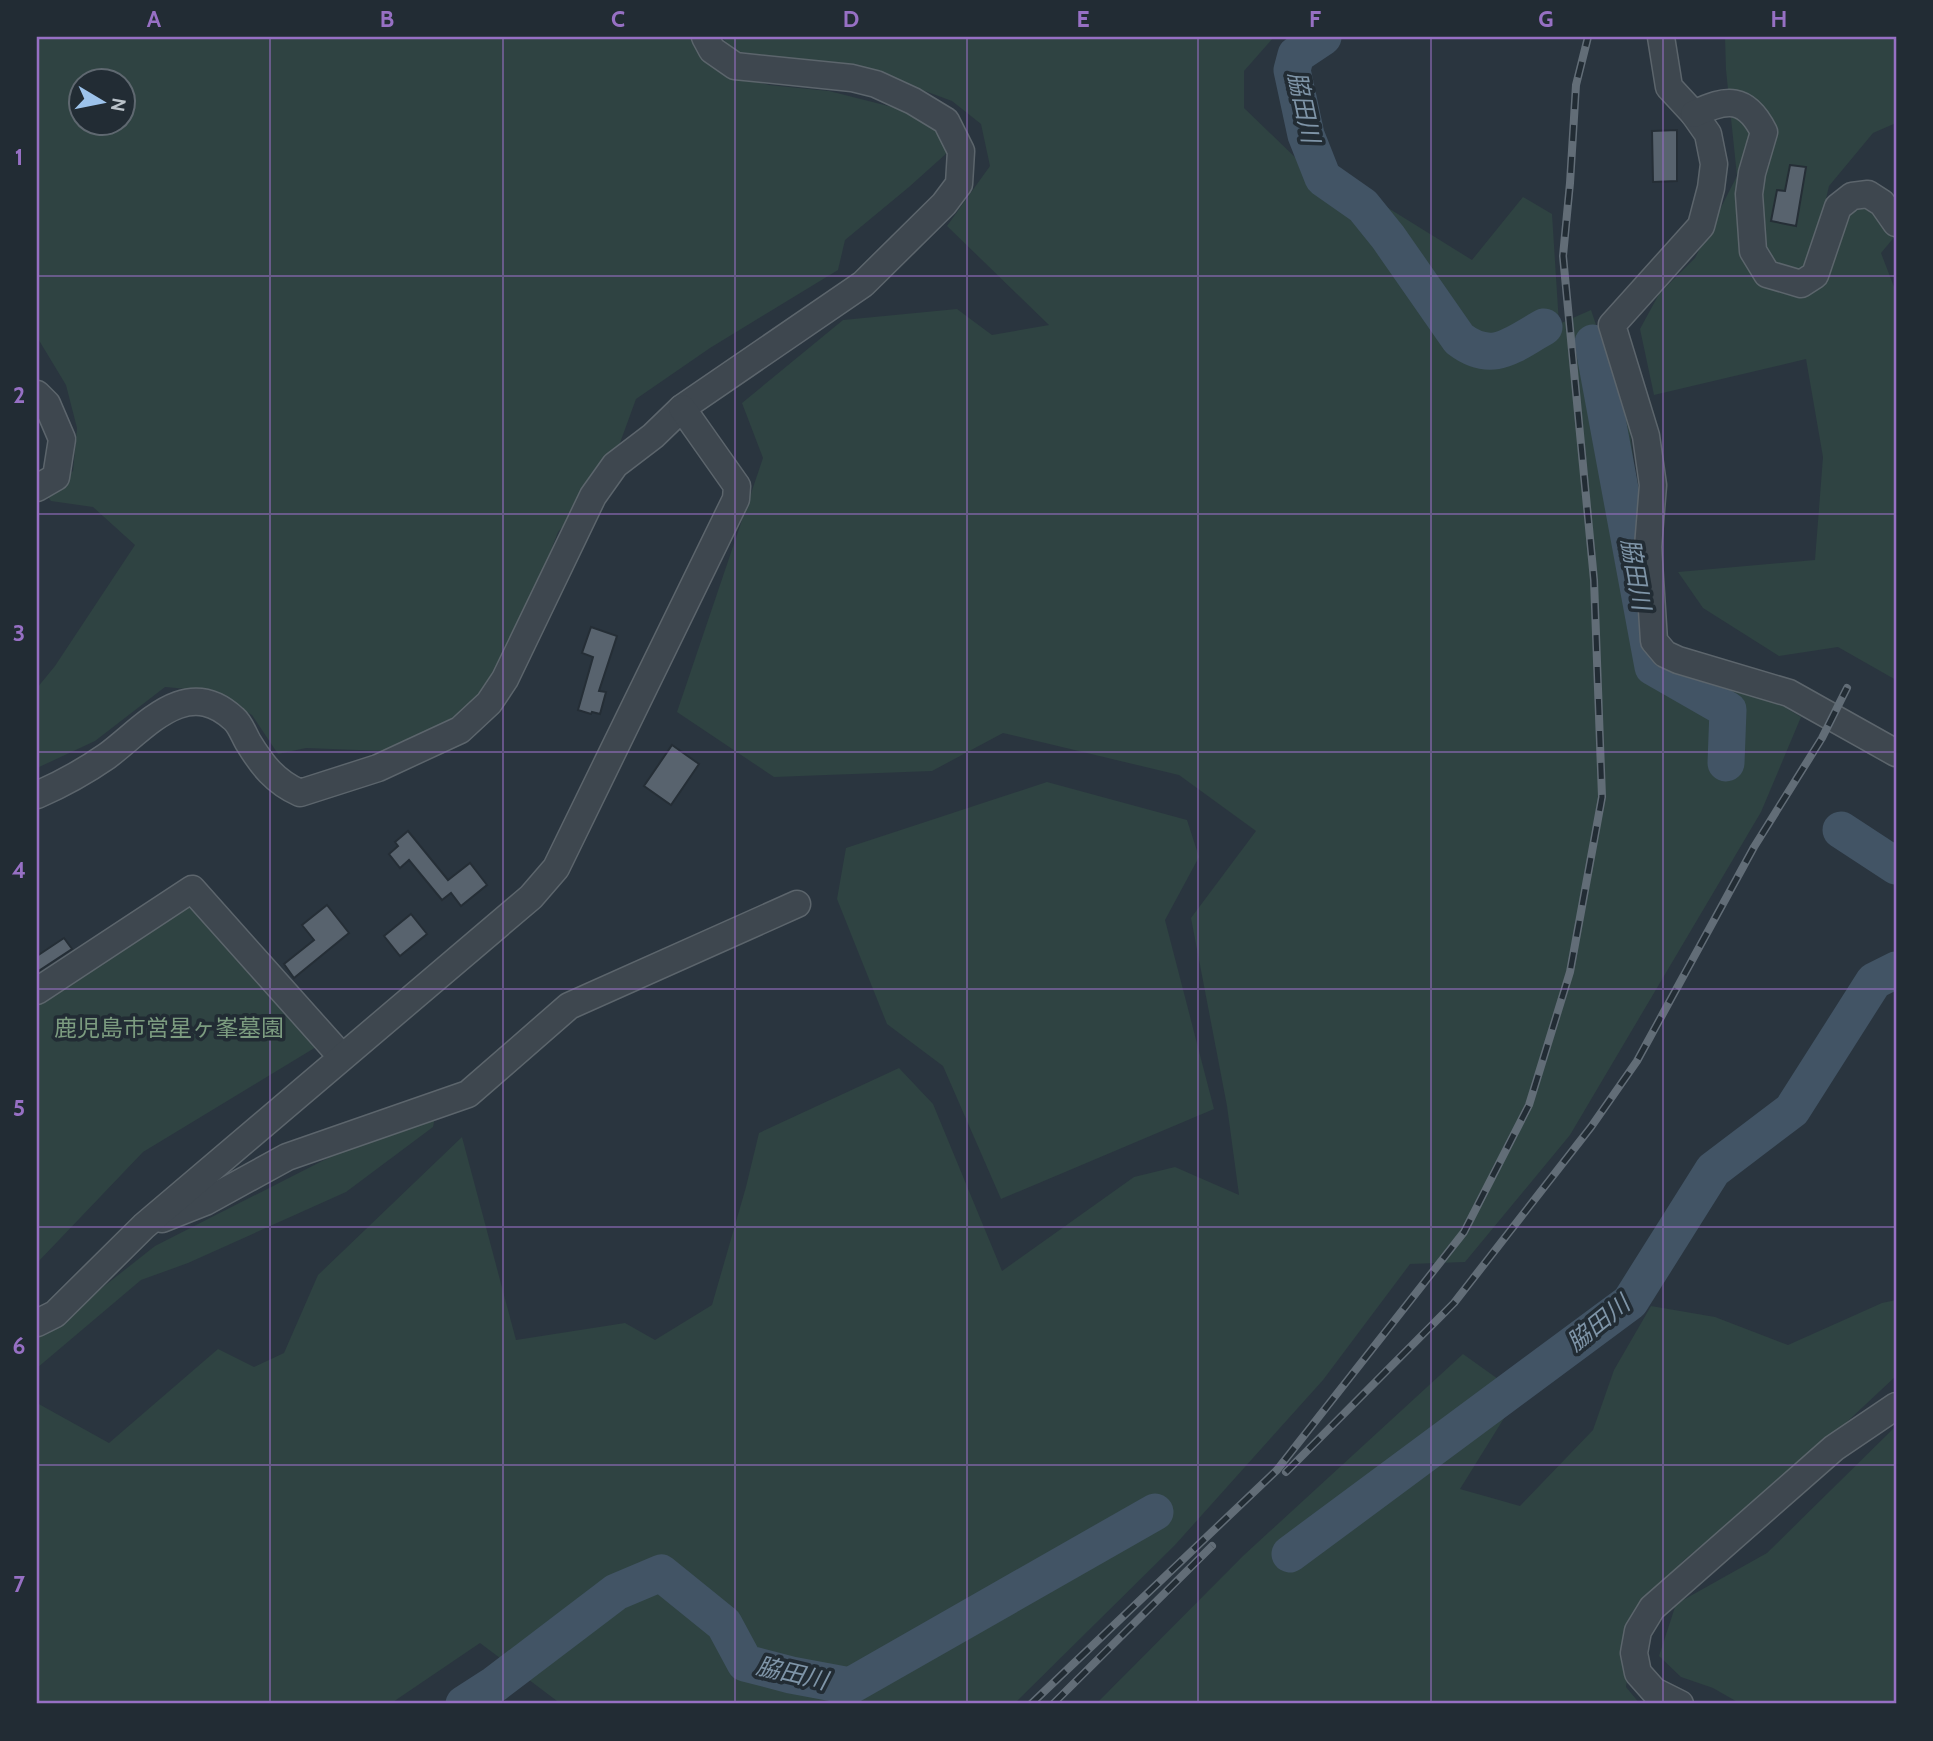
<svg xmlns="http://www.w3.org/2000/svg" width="1933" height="1741" font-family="Cabin,'Noto Sans JP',sans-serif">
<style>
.green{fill:#2f4342;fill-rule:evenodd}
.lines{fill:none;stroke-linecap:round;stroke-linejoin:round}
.river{stroke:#425465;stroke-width:37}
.building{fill:#58636e;stroke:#252e36;stroke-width:2}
.minor-casing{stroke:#5c656c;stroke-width:29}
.minor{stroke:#3e474f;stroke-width:26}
.rail-casing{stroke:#626d77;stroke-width:8}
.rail{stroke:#222c34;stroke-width:5;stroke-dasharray:16;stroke-linecap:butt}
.grid{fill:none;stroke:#9770c4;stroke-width:2;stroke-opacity:0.55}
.labels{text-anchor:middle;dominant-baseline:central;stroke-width:7;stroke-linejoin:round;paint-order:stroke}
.park-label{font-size:23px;fill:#7c9c80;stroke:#222c34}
.water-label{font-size:24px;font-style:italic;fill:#7f95a8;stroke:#222c34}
.neatline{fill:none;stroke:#9770c4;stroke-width:2.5}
.grid-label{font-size:23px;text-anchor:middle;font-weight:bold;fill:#9770c4}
</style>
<rect width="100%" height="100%" fill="#2a353f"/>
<g class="green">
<path d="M37 37H692L732 75 769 85 829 91 908 111 942 126 948 152 909 187 845 240 838 270 710 348 636 399 609 473 558 532 523 623 492 683 447 728 384 751 306 748 278 754 252 715 210 691 165 687 95 741 37 768V688L55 666 135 545 93 507 51 501 45 493 73 471 77 428 66 385 37 337ZM80 80H122V122H80Z"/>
<path d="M722 37H1274L1244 71V108L1301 163 1364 193 1472 260 1523 197 1552 214 1559 324 1591 310 1629 422 1653 635 1719 668 1801 717 1761 812 1570 1135 1465 1262 1410 1264 1323 1380 1175 1545 1014 1704H561L480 1643 390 1704H37V1403L109 1443 218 1349 254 1367 284 1353 318 1275 462 1137 516 1340 625 1323 655 1340 712 1305 746 1187 759 1133 899 1068 933 1104 1002 1271 1134 1177 1175 1167 1239 1195 1227 1106 1191 918 1256 831 1179 775 1003 733 932 771 774 777 677 712 763 458 742 403 843 320 957 309 992 335 1049 325 947 226 990 166 981 124 952 101 868 70 734 51Z"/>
<path d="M1725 37H1896V123L1873 133 1829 186 1818 233 1861 186 1896 235 1881 253 1896 292V680L1838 647 1779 656 1703 608 1678 572 1815 560 1823 457 1806 359 1654 395 1640 329 1659 294 1695 258 1737 176 1726 70Z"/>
<path d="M1047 782 1187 820 1199 857 1165 920 1214 1109 1001 1199 943 1066 887 1024 837 899 846 848Z"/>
<path d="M197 903 321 1044 143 1152 37 1263V1005L181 910Z"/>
<path d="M438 1102 433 1127 346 1192 188 1263 141 1280 37 1368V1337L51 1328 155 1246Z"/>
<path d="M1896 1300V1376L1819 1448 1683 1561 1634 1629 1626 1687 1640 1704H1096L1243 1556 1463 1354 1519 1394 1460 1489 1520 1506 1593 1430 1614 1370 1651 1306 1715 1317 1788 1345 1882 1303Z"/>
<path d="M1896 1426V1704H1741L1713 1688 1681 1677 1659 1656 1676 1604 1767 1553Z"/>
</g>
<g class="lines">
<g class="river">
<path d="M1323 37 1296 55 1292 70 1306 135 1323 178 1363 206 1388 237 1459 339C1493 365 1513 344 1544 327"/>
<path d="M1593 343 1653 667 1728 710 1726 763"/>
<path d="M1841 830 1896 866"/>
<path d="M1290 1554 1630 1302 1713 1170 1792 1110 1874 981 1896 970"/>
<path d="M464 1704 495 1684 616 1592 661 1573 724 1624 745 1663 791 1675 850 1686 1155 1512"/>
</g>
</g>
<g class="building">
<path d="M1677 130V181L1653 182 1652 131Z"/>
<path d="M1790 165 1806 167 1796 226 1771 221 1777 190 1785 191Z"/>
<path d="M591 627 617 636 599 691 606 692 600 714 592 712 591 714 578 710 593 657 582 653Z"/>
<path d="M672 745 699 764 671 805 644 786Z"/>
<path d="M408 831 448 880 470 863 487 885 461 906 451 893 442 900 409 860 400 868 389 854 398 846 395 842Z"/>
<path d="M327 905 349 933 294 978 284 964 314 940 302 925Z"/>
<path d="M411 914 427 934 400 956 384 936Z"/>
<path d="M64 938 72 949 37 972V956Z"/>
</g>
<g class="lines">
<defs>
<g id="minor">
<path d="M1661 37 1669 87 1694 114 1708 134 1714 164 1711 188 1701 226 1612 325 1646 436 1653 485 1648 547 1654 641 1665 654 1678 660 1789 693 1896 753"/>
<path d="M1694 114C1727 98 1746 96 1764 132L1752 173 1749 194 1753 251 1767 274 1801 284 1815 275 1838 207 1852 196 1868 194 1882 203 1896 223"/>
<path d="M37 394 47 404 62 439 56 477 37 488"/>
<path d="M37 795C62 784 84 772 107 756 145 728 186 674 234 719 240 724 244 735 248 742 262 765 275 782 300 793L378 768 460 730 489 703 505 679 593 496 615 465 653 436 682 408 863 284 944 204 959 184 961 151 946 121 913 101 876 84 852 78 735 66 712 50 705 37"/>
<path d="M37 991 192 889 341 1056"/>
<path d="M162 1219 205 1202 287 1157 468 1094 569 1006 797 904"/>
<path d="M37 1323 55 1314 144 1226 531 897 556 868 736 499 737 486 682 408"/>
<path d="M1680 1704 1654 1691 1638 1673 1634 1653 1638 1631 1652 1608 1834 1448 1896 1406"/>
</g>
</defs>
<use href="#minor" class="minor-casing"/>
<use href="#minor" class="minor"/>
<defs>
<g id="rail">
<path d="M1286 1472 1454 1303 1591 1127 1637 1061 1754 847 1822 738 1847 688"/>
<path d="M1031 1704 1277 1470 1464 1232 1529 1105 1570 972 1602 797 1594 580 1563 256 1570 183 1576 85 1588 37"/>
<path d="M1053 1704 1212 1546"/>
</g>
</defs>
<use href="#rail" class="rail-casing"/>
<use href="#rail" class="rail"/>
</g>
<path class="grid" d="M270 37V1704M503 37V1704M735 37V1704M967 37V1704M1198 37V1704M1431 37V1704M1663 37V1704M37 276H1896M37 514H1896M37 752H1896M37 989H1896M37 1227H1896M37 1465H1896"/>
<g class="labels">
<g class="park-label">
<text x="169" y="1028">鹿児島市営星ヶ峯墓園</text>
</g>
<g class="water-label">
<text transform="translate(1304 107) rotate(78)">脇田川</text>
<text transform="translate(1636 574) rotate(80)">脇田川</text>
<text transform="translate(1598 1323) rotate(-39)">脇田川</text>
<text transform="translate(792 1673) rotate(13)">脇田川</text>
</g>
</g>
<rect width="1933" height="1741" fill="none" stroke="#222c34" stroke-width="77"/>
<g transform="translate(102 102) rotate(100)"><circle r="33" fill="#222c34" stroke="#5f6870" stroke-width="2"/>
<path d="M0-5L12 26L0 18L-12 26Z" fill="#9dc3eb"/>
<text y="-10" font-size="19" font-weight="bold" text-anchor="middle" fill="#bac2c9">N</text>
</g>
<rect x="38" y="38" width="1857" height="1664" class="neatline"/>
<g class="grid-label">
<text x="154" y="27">A</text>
<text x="387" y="27">B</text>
<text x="618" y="27">C</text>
<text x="851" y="27">D</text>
<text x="1083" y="27">E</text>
<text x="1315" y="27">F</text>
<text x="1546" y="27">G</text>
<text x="1779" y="27">H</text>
<text x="19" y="165">1</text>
<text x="19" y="403">2</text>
<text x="19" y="641">3</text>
<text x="19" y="878">4</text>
<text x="19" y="1116">5</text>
<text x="19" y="1354">6</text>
<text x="19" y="1592">7</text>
</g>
</svg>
